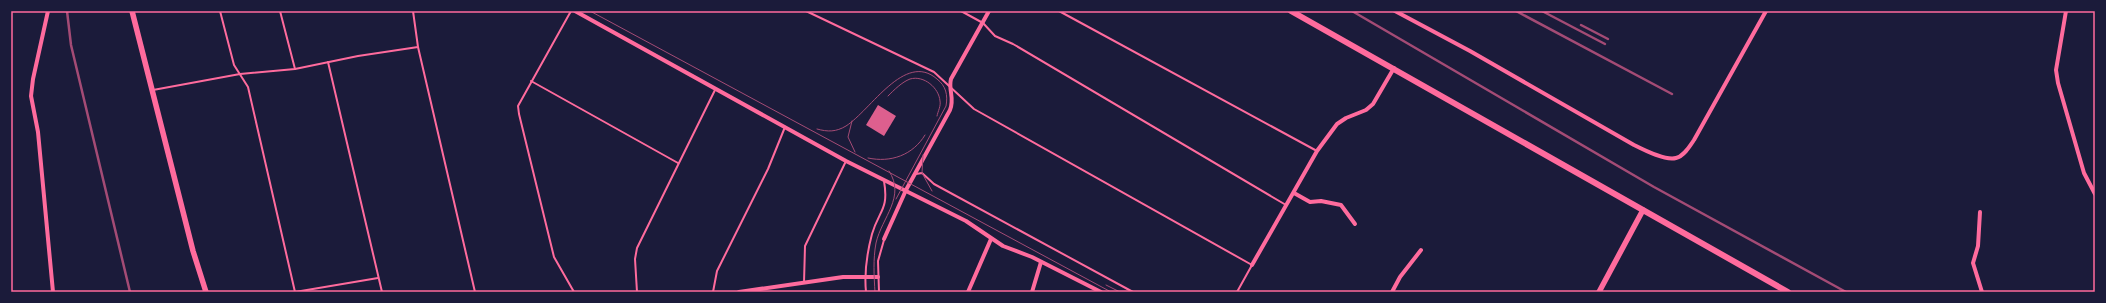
<svg xmlns="http://www.w3.org/2000/svg" width="2106" height="303" font-family="Barlow,sans-serif">
<style>
.building{fill:#dd5f8e}
.lines{fill:none;stroke-linecap:round;stroke-linejoin:round}
.service{stroke:#ff6b9d;stroke-width:2}
.minor{stroke:#ff6b9d;stroke-width:4}
.tertiary{stroke:#ff6b9d;stroke-width:5.5}
.secondary{stroke:#ff6b9d;stroke-width:6}
.tram{stroke:#a44b75;stroke-width:1}
.rail{stroke:#a44b75;stroke-width:2.5}
.neatline{fill:none;stroke:#ff6b9d;stroke-width:1.5}
</style>
<rect width="100%" height="100%" fill="#1b1b3a"/>
<path class="building" d="M878 105 896 116 884 136 866 125Z"/>
<g class="lines">
<g class="service">
<path d="M220 11 234 65 248 87 295 292"/>
<path d="M280 11 295 69"/>
<path d="M413 11 418 47 475 292"/>
<path d="M571 11 518 106 519 114 554 257 574 292"/>
<path d="M806 11 934 72 974 109 1252 265 1237 292"/>
<path d="M961 11 983 23 995 36 1013 44 1286 205"/>
<path d="M1059 11 1317 151"/>
<path d="M328 62 382 292"/>
<path d="M531 81 678 163"/>
<path d="M153 90 240 74 295 69 358 56 418 47"/>
<path d="M916 174 922 173 934 184 1133 292"/>
<path d="M804 283 805 246 846 161"/>
<path d="M295 292 378 278"/>
<path d="M637 292 635 259 637 248 715 90"/>
<path d="M713 292 717 271 768 169 785 127"/>
<path d="M866 292C864 272 867 253 872 234 879 210 889 210 884 181"/>
<path d="M879 292 878 261 884 240"/>
</g>
<g class="minor">
<path d="M48 11 33 79 31 96 38 132 53 292"/>
<path d="M575 11 846 161 966 221 1003 246 1032 257 1101 292"/>
<path d="M1395 11 1470 51 1634 145C1644 150 1665 161 1676 158 1684 156 1690 146 1694 140L1766 11"/>
<path d="M2066 11 2056 70 2058 83 2084 173 2095 194"/>
<path d="M1294 193 1310 202 1321 201 1341 205 1355 224"/>
<path d="M1980 212 1978 246 1973 263 1982 292"/>
<path d="M884 239 906 190 950 110C955 98 948 90 951 79L989 11"/>
<path d="M1252 265 1317 151 1337 124 1346 118 1366 110 1373 104 1394 68"/>
<path d="M739 292 843 277H878"/>
<path d="M968 292 991 239"/>
<path d="M1032 292 1041 262"/>
<path d="M1392 292 1400 277 1421 250"/>
</g>
<g class="tertiary">
<path d="M132 11 193 251 206 292"/>
<path d="M1599 292 1643 210"/>
</g>
<path class="secondary" d="M1291 11 1788 292"/>
<g class="tram">
<path d="M590 11 1111 292"/>
<path d="M888 96C894 90 902 82 910 79 924 75 939 88 940 101 941 106 938 111 937 116"/>
<path d="M852 121 848 137 855 152"/>
<path d="M817 129C828 132 836 132 846 126 871 110 905 51 937 79 946 86 948 95 946 106L896 199"/>
<path d="M923 155 922 173 932 191"/>
<path d="M868 158C891 163 913 155 925 135"/>
<path d="M1106 285 1120 292"/>
<path d="M875 292C874 276 873 259 876 243 882 217 906 197 889 171"/>
</g>
<g class="rail">
<path d="M67 11 71 45 130 292"/>
<path d="M1352 11 1654 187 1846 292"/>
<path d="M1516 11 1672 94"/>
<path d="M1542 11 1605 44"/>
<path d="M1581 25 1608 39"/>
</g>
</g>
<rect width="2106" height="303" fill="none" stroke="#1b1b3a" stroke-width="24"/>
<rect x="12" y="12" width="2082" height="279" class="neatline"/>
</svg>
